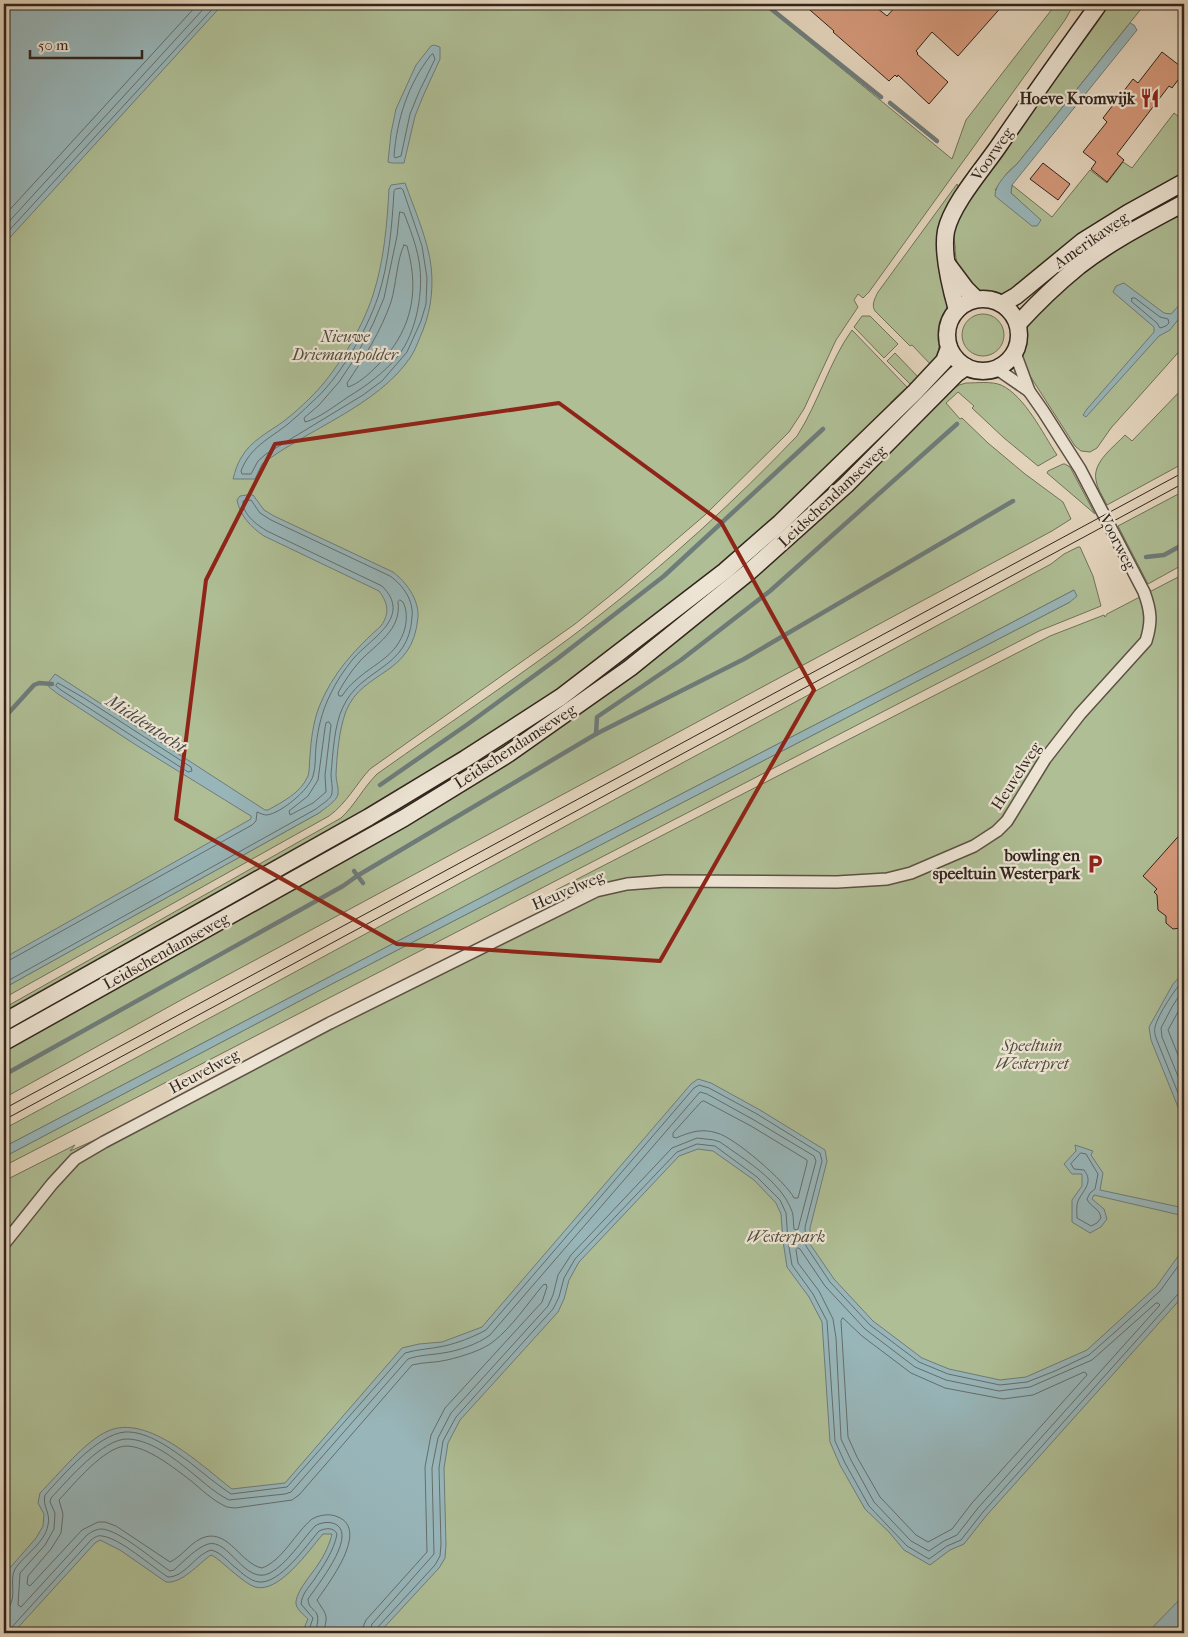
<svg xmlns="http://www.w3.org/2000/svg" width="1188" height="1637" font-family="'IM FELL French Canon',serif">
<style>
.green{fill:#afbe95;stroke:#707259}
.water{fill:#98b6ba;stroke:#6e7c7b}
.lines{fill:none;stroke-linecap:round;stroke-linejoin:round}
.shore{stroke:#646e6c;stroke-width:1}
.stream{stroke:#6e7c7b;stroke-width:4.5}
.building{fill:#d4987a;stroke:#30251d}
.street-casing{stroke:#5d5145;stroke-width:14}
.secondary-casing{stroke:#30251d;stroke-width:19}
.street{stroke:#ede4d4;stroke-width:11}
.secondary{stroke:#ede4d4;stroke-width:16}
.tram{stroke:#30251d;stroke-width:1}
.marked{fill:none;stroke:#8f2418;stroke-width:4;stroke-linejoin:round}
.labels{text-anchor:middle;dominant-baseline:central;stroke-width:4.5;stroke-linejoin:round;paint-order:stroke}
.poi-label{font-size:16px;font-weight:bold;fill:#30251d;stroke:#ede4d4;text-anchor:end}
.street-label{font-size:16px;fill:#30251d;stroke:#ede4d4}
.park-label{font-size:16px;font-style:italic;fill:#504b3b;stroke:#ede4d4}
.water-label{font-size:18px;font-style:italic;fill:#4a4944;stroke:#ede4d4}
</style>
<rect width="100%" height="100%" fill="#e4d5bd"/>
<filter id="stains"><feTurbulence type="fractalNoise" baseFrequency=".004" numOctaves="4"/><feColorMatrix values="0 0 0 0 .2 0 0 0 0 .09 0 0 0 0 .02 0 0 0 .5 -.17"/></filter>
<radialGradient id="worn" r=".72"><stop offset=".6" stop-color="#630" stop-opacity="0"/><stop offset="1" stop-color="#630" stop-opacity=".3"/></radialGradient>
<g class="green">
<path d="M4 4H763L952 159 966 120 1056 4H1074L1065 20 869 292 863 298 858 294 854 300 858 307 836 340 804 409 789 432 705 515 622 586 575 624 370 769C356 784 347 803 329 816L4 998V988L319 813 335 799 338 794 4 980Z"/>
<path d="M1109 4H1134L1141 9 1017 164 1008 172 995 190 1040 220 1011 193 1012 185 1052 217 1090 170 1107 183 1123 162 1132 168 1174 113 1184 121V177L1012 292C976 301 955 281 955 245 954 241 954 237 954 233 957 217 969 201 977 187L1097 23Z"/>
<path d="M957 184 959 188C953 198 945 207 941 218 930 245 943 275 947 302V310L941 327 938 355 933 367 912 345 910 346 875 311C871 305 875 298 878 292Z"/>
<path d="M1184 208V346L1111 428 1097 448 1090 452 1081 451 1075 446 1025 368 1022 355 1027 328 1030 320 1049 297 1118 246Z"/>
<circle cx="983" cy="335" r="21"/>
<path d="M862 316H870L898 344 884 358 854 327Z"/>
<path d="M852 330 907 387 890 403 893 407 754 538 570 684 475 748 4 1017V1008L341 818C355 805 363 788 377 774 450 722 525 673 596 618 667 563 735 501 797 436 819 402 829 362 852 330Z"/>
<path d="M895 353 921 380 913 387 887 361Z"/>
<path d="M950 363 955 368 828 494 691 614 510 745 366 832 4 1037V1028L588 683Z"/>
<path d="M966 383C977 383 991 381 1001 385 1025 396 1043 434 1057 455L1038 466 1004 438 972 408 974 406 958 392 946 403 960 419 962 418 988 443 1025 474 1063 502 1071 519 1052 531 181 1000 4 1098V1046L633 675 912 425 915 428 955 388 959 385Z"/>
<path d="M1184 387V463L1107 505C1103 497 1097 488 1096 480 1092 462 1115 446 1125 435L1132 441Z"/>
<path d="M1063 464H1065L1070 467 1095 514 1047 473 1048 471Z"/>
<path d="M1184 491V564L1148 584 1118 526Z"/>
<path d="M1078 547H1080L1093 576 1101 606 1039 631 4 1166V1157L326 987 1070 602 1074 590 952 654 511 882 4 1147V1129L1051 564 1064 554Z"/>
<path d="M1184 574V1633H4V1181L75 1145 70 1151 216 1087 594 886 581 890 555 903 556 890 1050 636 1104 615 1105 617 1107 614Z"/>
</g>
<g class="water">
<path d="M4 4H223L4 244Z"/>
<path d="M1130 23 1134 25 1137 30 1012 185 1011 193 1041 220 1037 226H1032L995 196C995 184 1008 172 1017 164Z"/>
<path d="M434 45 440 47V59L424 94 415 116 404 163H392L388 162 391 133 396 109 416 65 431 46Z"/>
<path d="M405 183C414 208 425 233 430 259 434 283 432 307 423 330 419 339 416 349 410 358 377 406 308 429 262 464L255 479H233C235 472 237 464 241 458 250 441 269 432 284 421 293 414 302 406 310 398 336 373 362 329 373 295 384 261 387 225 389 189L391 185Z"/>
<path d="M1124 283 1164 313 1171 314 1184 300V312L1170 330 1159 336 1086 417 1083 415 1087 409 1154 332V327L1113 292 1116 286Z"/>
<path d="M247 495H253L264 510 274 516 393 572C406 582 419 599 418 617 413 677 363 669 346 711 339 730 337 754 336 775 336 781 339 788 338 794 337 801 325 808 319 813L4 988V958L251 819V816L246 813 136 745 58 694 49 687 48 683 55 674 265 810H268C282 802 301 793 308 776 310 770 309 762 310 756 311 740 313 723 319 707 332 674 355 649 381 626 390 613 388 603 379 591L264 536C251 527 240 516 237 500L240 496Z"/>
<path d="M1074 590 1077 596 1070 602 326 987 4 1157V1147L511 882 952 654Z"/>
<path d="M1184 972V1122L1151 1040 1149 1027 1173 984Z"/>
<path d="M698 1079 711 1083 760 1110 825 1150 827 1161 810 1228V1244L834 1279 873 1321 922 1358 949 1369 1000 1380 1026 1377 1087 1350 1156 1287 1184 1248V1295L986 1516 964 1544 950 1550 930 1565 904 1550 889 1532 865 1509 840 1465 830 1442 822 1322 809 1297 787 1267 783 1241 781 1214 776 1203 754 1180 713 1151 698 1149 679 1156 579 1262 569 1280 564 1299 558 1312 460 1420 448 1443 444 1468 446 1545 445 1558 439 1568 379 1633H302L308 1619C304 1615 297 1610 296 1604 295 1592 313 1573 319 1563 325 1554 330 1543 332 1534H323C309 1550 279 1594 255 1587 249 1585 243 1580 238 1576 232 1572 216 1556 211 1555 198 1564 182 1584 166 1582L120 1550 100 1540 95 1543 13 1633H4V1607L8 1600 9 1569 36 1538 43 1526 44 1514 38 1503 40 1493C59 1474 85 1441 108 1431 148 1413 203 1467 232 1489L285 1483 402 1348 419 1344 442 1342 482 1327 691 1084Z"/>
<path d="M1075 1145 1093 1151 1091 1155 1103 1173 1100 1190 1184 1208V1216L1094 1195 1092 1199 1104 1209 1107 1219 1101 1227 1090 1233 1072 1222V1200L1082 1186V1174H1072L1064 1164 1076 1151Z"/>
<path d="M1184 1595V1633H1147Z"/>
</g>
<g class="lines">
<g class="shore">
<path d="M433 54 435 59 419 92 410 114 401 156 395 158 394 156C397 119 408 84 431 55Z"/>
<path d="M396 189 401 188 403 190 422 246 427 278 426 304 421 321 407 352 382 381 363 395 266 454 258 461 251 474H242L241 471C250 447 269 439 288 424 296 417 304 410 311 403 339 379 366 332 378 297 389 263 392 226 394 191Z"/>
<path d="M400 212 404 213C410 229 416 244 419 261 424 290 417 332 398 356 384 373 366 386 348 397 336 405 318 419 305 422L304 418 319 405 339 382 355 358 373 324 384 298 397 236Z"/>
<path d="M4 216 198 4"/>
<path d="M4 227 208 4"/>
<path d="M4 236 217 4"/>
<path d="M404 245 407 246 408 250C420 295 410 334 376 367 369 374 358 384 348 387L347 383C364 358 381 331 391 302 396 286 397 259 404 245Z"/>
<path d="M1132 298H1135L1160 317 1168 319 1169 323 1166 326 1160 328 1157 323 1132 302Z"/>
<path d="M400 600 403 602C407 610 407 619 405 628 397 657 374 663 355 681 350 685 346 690 342 696H339L338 693C344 682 351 671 360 661 376 644 402 630 398 602Z"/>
<path d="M58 683 84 698 191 767 192 771 188 772 61 690 56 686Z"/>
<path d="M329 722 331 725 325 775 326 792 313 803 290 815 289 811 308 796 318 780 325 728 326 723Z"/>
<path d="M4 962 8 961 252 825 256 821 257 812C260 813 263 815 267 815 281 813 309 790 313 776 316 767 315 755 316 746 318 728 322 711 330 695 336 682 344 670 353 659 371 638 413 617 382 586L267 531C257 525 242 514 243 501L251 500 260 513 271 520 390 576C403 585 414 601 412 617 409 670 361 667 343 707 334 725 333 754 331 774 331 780 333 787 332 793 332 799 320 805 316 809L4 983"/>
<path d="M1184 979C1176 988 1158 1014 1155 1027 1154 1030 1155 1035 1156 1038L1184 1108"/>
<path d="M1184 988 1172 1007 1161 1028 1162 1037 1184 1091"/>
<path d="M1184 1001 1168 1030 1184 1070"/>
<path d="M704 1101 751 1126 807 1160V1163L798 1198H794C786 1182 734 1137 717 1133 702 1128 690 1132 676 1138L673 1137V1133L701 1102Z"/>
<path d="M1081 1153 1086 1154 1098 1174 1095 1189 1090 1193 1087 1199C1090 1207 1100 1208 1101 1218L1097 1223 1091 1226 1077 1218C1077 1213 1076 1206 1078 1201 1083 1190 1094 1183 1084 1170L1074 1169 1071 1164Z"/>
<path d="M798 1248 800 1249 825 1286 865 1329 915 1367 946 1380 999 1391 1030 1387 1092 1360 1156 1303H1158L1160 1305 978 1508 957 1535 944 1541 929 1551 911 1541 874 1502 851 1460 841 1439 836 1338 833 1319 819 1291 798 1263 796 1250Z"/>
<path d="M843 1318 862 1336 911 1373 945 1388 1003 1399 1033 1395 1084 1372 1086 1373 1087 1375 972 1503 952 1529 928 1542 916 1535 880 1497 857 1457 848 1437 841 1321Z"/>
<path d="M4 1609 9 1607C17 1596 9 1580 15 1569 24 1555 45 1543 48 1525 51 1513 42 1506 45 1495 63 1475 98 1434 125 1432 148 1431 171 1449 188 1461 202 1472 216 1484 231 1494L287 1487 405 1353C418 1349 431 1349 444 1346 458 1343 473 1337 486 1330L694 1088 699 1085 709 1088 757 1114 820 1153 822 1161 805 1227 806 1246 830 1282 870 1325 919 1362 948 1374 1000 1385 1027 1382 1055 1371 1089 1355 1115 1332 1160 1291 1184 1258"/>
<path d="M10 1633 11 1628 91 1540C95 1537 98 1535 102 1536 120 1538 152 1567 168 1577 185 1577 195 1555 211 1550 221 1552 228 1562 236 1568 242 1573 250 1581 259 1582 280 1584 306 1546 319 1531 325 1528 334 1527 337 1534 334 1551 323 1566 314 1580 308 1588 302 1594 301 1604L313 1618 308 1633"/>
<path d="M315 1633C324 1605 309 1615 308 1599 316 1587 356 1538 337 1525 331 1521 321 1522 315 1526 302 1540 287 1564 270 1573 245 1586 229 1538 208 1544 196 1548 184 1561 174 1570L170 1571C153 1560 121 1531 102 1529 96 1529 91 1532 87 1535L21 1607 18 1605 20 1573 45 1545 54 1529 55 1513 50 1502 51 1498C68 1480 103 1438 128 1439 149 1440 170 1455 186 1468 199 1478 213 1492 229 1500L285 1494 291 1492 408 1359C419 1355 431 1355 443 1353 458 1351 478 1344 490 1335L700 1092 707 1094 754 1120 814 1156 816 1161 798 1229 797 1230 794 1229C793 1222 794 1215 791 1209 780 1181 744 1159 720 1142L714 1140 697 1138 672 1148 571 1255 558 1275 553 1295 548 1306 451 1413 438 1438 432 1468 434 1554 372 1624 369 1633"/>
<path d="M323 1633C329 1614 326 1615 317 1600 328 1584 370 1530 338 1517 330 1513 319 1515 312 1519 296 1532 282 1561 262 1568 241 1564 229 1530 205 1537 191 1541 183 1556 170 1562L116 1526 105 1522H98L82 1530 30 1586 27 1584 28 1576 51 1549 61 1533 63 1514 59 1500C74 1484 104 1447 126 1446 147 1446 174 1468 190 1480 201 1489 213 1501 227 1507L235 1508 292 1500 299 1495 412 1365C423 1362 435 1363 447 1360 460 1357 484 1350 494 1341 511 1328 529 1302 543 1285L546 1284 547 1287 542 1302 445 1408 431 1435 425 1467 427 1552 366 1620 363 1627 362 1633"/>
<path d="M376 1633 377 1628 435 1565 440 1556 441 1544 439 1468 443 1441 456 1417 553 1309 559 1297 564 1278 575 1259 677 1152 697 1144 715 1146 757 1177 780 1200 786 1213 788 1241 792 1265 813 1294 827 1321 835 1441 845 1463 869 1506 907 1546 929 1559 947 1546 961 1540 983 1512 1178 1294 1184 1292"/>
</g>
<g class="stream">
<path d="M765 4 881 97"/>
<path d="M890 103 937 141"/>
<path d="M1146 557 1164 555 1184 544"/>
<path d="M4 718 34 685 39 683 52 684"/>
<path d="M596 734 597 717 681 660 770 591 957 424"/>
<path d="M380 785 468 724 557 659 664 576 823 429"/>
<path d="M354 871 363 883"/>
<path d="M4 1075 343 886 357 876 596 734 744 659 1013 501"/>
</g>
</g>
<g class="building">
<path d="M803 4H872L887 16 898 4H1004L958 56 932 32 916 51 918 53 917 54 948 82 929 104 898 75 897 77 895 75 889 81 833 32 834 31Z"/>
<path d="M1162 52 1184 69V72L1172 88 1169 86 1117 154 1124 160 1107 182 1091 169 1096 162 1083 152 1107 122 1103 118 1133 79 1138 83Z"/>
<path d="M1043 163 1070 184 1058 200 1030 179Z"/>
<path d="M1184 830V923L1180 928 1173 929 1166 923V916L1158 910 1157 895 1154 892 1157 889 1143 876Z"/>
</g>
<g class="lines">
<defs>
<g id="street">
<path d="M997 369 1029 391"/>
<path d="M4 1244 52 1184 75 1159 104 1142 330 1023 596 891 627 884 666 881 837 882 887 879 911 873 974 846 997 831 1007 821 1045 759 1080 714 1146 641C1152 622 1151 611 1144 592L1080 469 1043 411 1029 391 1015 353"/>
</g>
<g id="secondary">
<path d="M948 265 966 289 976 299"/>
<circle cx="983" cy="335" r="36"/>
<path d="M1002 304 1016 296 1083 241 1128 213 1184 182"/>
<path d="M957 310C951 289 942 252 946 231 952 204 982 170 998 147 1031 99 1065 51 1099 4"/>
<path d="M1018 324C1037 303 1057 284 1079 266 1111 241 1149 222 1184 203"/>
<path d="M4 1022 369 817 465 759 561 697 725 571 780 523 915 392 944 361 949 348"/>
<path d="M4 1042 404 818 508 754 630 668 750 571 846 485 956 374 966 367"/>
</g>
</defs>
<use href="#street" class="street-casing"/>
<use href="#secondary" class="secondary-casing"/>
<use href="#street" class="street"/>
<use href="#secondary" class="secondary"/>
<g class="tram">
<path d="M4 1109 1184 472"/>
<path d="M4 1120 1184 483"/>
</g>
</g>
<path class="marked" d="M559 403 721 522 814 690 660 961 397 944 176 819 206 580 275 444Z"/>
<defs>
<symbol id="restaurant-bare" viewBox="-9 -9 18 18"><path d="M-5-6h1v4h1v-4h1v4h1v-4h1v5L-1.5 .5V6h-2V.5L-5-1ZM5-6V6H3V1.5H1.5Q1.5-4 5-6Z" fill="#8f2418" stroke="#ede4d4" stroke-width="2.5" paint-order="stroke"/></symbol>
<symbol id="parking-bare" viewBox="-9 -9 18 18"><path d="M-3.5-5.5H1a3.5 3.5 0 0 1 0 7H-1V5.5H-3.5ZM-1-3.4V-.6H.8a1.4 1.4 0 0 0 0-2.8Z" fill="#8f2418" stroke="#ede4d4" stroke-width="2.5" paint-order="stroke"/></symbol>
</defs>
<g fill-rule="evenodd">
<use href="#restaurant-bare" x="1136" y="84" width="28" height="28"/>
<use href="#parking-bare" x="1081" y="850" width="28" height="28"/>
</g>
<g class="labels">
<g class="poi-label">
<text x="1135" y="98">Hoeve Kromwijk</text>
<text x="1080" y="855">bowling en<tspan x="1080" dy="18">speeltuin Westerpark</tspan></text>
</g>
<g class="street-label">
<text transform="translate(992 154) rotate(-55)">Voorweg</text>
<text transform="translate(1091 240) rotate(-35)">Amerikaweg</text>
<text transform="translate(832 496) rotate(-43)">Leidschendamseweg</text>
<text transform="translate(1118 542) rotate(63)">Voorweg</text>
<text transform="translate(515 746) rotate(-33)">Leidschendamseweg</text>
<text transform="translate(1016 776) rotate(-57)">Heuvelweg</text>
<text transform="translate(568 890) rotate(-23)">Heuvelweg</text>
<text transform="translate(166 951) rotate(-29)">Leidschendamseweg</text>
<text transform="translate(204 1071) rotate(-28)">Heuvelweg</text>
</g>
<g class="park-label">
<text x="345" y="336">Nieuwe<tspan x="345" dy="18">Driemanspolder</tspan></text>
<text x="1032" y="1045">Speeltuin<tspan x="1032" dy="18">Westerpret</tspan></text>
<text x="786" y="1236">Westerpark</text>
</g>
<g class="water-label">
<text transform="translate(146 724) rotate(33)">Middentocht</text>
</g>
</g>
<rect width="1188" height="1637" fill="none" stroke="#e4d5bd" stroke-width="20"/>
<rect x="5" y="5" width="1178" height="1627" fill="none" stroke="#30251d" stroke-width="2.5"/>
<rect x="10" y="10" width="1168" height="1617" fill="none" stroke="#30251d"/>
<path d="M30 50v8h112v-8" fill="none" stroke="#30251d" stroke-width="2.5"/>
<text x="38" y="50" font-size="15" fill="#30251d" stroke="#ede4d4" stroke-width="4" paint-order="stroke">50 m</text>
<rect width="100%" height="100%" filter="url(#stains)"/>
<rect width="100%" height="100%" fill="url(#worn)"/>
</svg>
